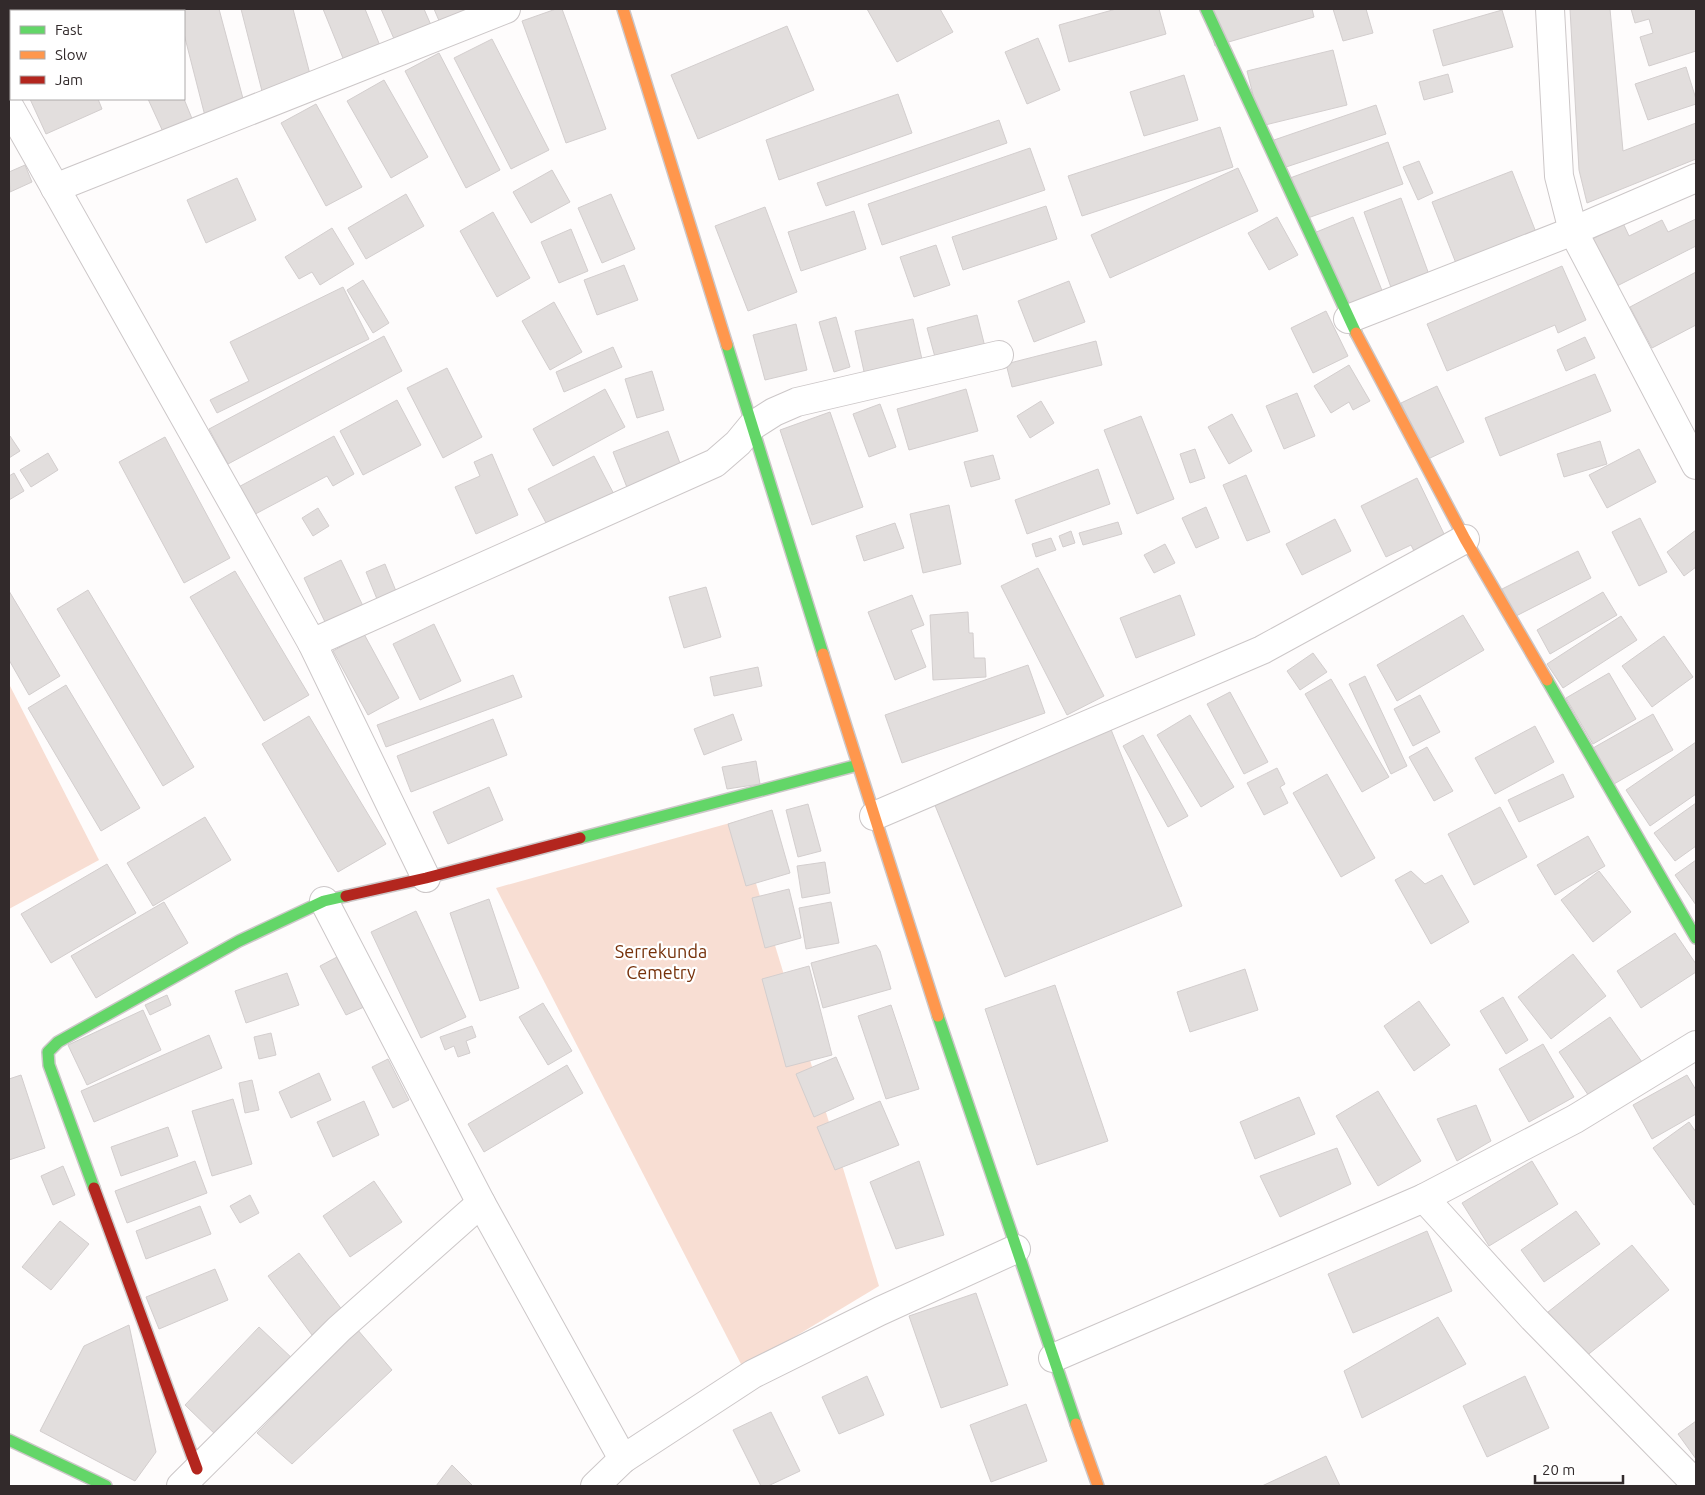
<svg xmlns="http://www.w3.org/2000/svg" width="1705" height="1495" font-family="Ubuntu,sans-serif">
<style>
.green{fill:#f8ded3}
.building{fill:#e2dedd;stroke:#d3cece}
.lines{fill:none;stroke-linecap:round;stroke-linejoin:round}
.street-casing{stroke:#ccc7c8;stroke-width:30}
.fast-casing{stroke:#ccc7c8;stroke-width:14}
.slow-casing{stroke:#ccc7c8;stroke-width:14}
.jam-casing{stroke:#ccc7c8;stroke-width:14}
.street{stroke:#fff;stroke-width:28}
.fast{stroke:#63d668;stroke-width:11}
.slow{stroke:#ff974d;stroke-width:11}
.jam{stroke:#b3261e;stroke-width:11}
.labels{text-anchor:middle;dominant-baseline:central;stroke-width:4.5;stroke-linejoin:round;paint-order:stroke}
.park-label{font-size:18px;fill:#76310a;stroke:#fff}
</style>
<rect width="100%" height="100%" fill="#fefcfc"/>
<g class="green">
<path d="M9 684 99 860 9 909Z"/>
<path d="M737 821 879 1286 743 1368 496 888Z"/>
</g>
<g class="building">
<path d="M25 9H93L94 11H19Z"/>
<path d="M109 9H144L145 11H110Z"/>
<path d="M177 9H219L245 106 205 116 184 34V11H178Z"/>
<path d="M241 9H293L312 82 263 95Z"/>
<path d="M323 9H365L383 53 347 68Z"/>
<path d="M381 9H424L434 32 398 48Z"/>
<path d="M434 9H479L443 30Z"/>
<path d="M556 9H562L606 129 566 143 522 21Z"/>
<path d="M867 9H940L953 32 897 62Z"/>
<path d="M1116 9H1159L1166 34 1069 62 1059 25Z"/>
<path d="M1205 9H1312L1314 17 1215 46Z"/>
<path d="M1333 9H1366L1373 33 1343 41Z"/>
<path d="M1570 9H1610L1623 151 1696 123V159L1587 203 1579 170Z"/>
<path d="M1631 9H1696V51L1649 66 1640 37 1653 33 1649 19 1635 23Z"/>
<path d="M1502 10 1513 47 1443 66 1433 30Z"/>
<path d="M11 15V39L9 34V16Z"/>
<path d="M787 26 814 90 698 139 671 75Z"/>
<path d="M1038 38 1060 90 1027 104 1005 52Z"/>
<path d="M492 39 549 150 511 169 454 58Z"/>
<path d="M1333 50 1347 105 1261 126 1247 71Z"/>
<path d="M439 53 500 170 466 188 405 71Z"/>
<path d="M1686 67 1696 99V104L1648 120 1635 84Z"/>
<path d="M1448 74 1453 92 1424 100 1419 82Z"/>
<path d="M1184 75 1198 120 1144 136 1130 92Z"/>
<path d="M384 80 428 157 391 178 347 101Z"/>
<path d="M898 94 912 133 779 180 766 140Z"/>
<path d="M30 99H98L102 109 46 134Z"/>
<path d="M148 99H184L193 121 164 134Z"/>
<path d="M316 104 362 187 326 206 281 123Z"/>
<path d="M1376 105 1386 134 1283 168 1274 140Z"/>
<path d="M999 120 1007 143 826 206 817 183Z"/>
<path d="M1220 127 1233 167 1082 216 1068 176Z"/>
<path d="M1388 142 1403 184 1305 219 1290 178Z"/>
<path d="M1030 148 1045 190 882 245 868 204Z"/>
<path d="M1419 161 1433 193 1418 200 1403 167Z"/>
<path d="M25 165 32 182 10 192 9 172Z"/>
<path d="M1238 168 1258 211 1110 278 1091 235Z"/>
<path d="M552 170 570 202 531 223 513 192Z"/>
<path d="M1512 171 1539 240 1459 271 1432 202Z"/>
<path d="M237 178 256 220 206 243 187 200Z"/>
<path d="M406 194 424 226 366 259 348 228Z"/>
<path d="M611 194 635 249 602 263 578 208Z"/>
<path d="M1401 198 1431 280 1393 293 1364 212Z"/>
<path d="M1046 206 1057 239 963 270 952 237Z"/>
<path d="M765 207 797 292 748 311 715 226Z"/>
<path d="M854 211 866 249 801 271 788 232Z"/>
<path d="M493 212 530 278 497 297 460 231Z"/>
<path d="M1277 217 1298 255 1269 270 1248 233Z"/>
<path d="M1353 217 1383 293 1345 308 1314 233Z"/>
<path d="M1696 219V246L1613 288 1589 241 1623 223 1629 236 1662 220 1668 232Z"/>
<path d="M332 228 354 264 320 285 312 272 299 279 285 257Z"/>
<path d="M571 229 588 271 559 283 541 242Z"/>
<path d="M936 245 950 285 914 297 900 257Z"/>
<path d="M624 265 638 300 597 315 584 280Z"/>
<path d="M1562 266 1586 320 1558 333 1555 325 1447 371 1427 324Z"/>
<path d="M1696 272V325L1652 348 1630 307Z"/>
<path d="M363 280 389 323 373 333 347 290Z"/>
<path d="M1069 281 1085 322 1034 342 1018 301Z"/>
<path d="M343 287 369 339 217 413 210 400 249 381 230 342Z"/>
<path d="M554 302 582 352 550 370 522 321Z"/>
<path d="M1326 311 1348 356 1313 373 1291 328Z"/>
<path d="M977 315 987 355 938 368 927 328Z"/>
<path d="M836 317 850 367 834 372 819 322Z"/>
<path d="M913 319 923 364 865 376 855 331Z"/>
<path d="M796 324 807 370 765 380 753 335Z"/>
<path d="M384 336 402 371 228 464 209 429Z"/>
<path d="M1585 337 1595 358 1566 371 1557 350Z"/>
<path d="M1096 341 1102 365 1012 387 1006 364Z"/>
<path d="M613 347 622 367 564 392 556 372Z"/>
<path d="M1349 365 1370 401 1353 410 1349 402 1331 413 1314 386Z"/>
<path d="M447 368 482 437 443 458 407 388Z"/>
<path d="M652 371 664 410 637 418 625 379Z"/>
<path d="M1595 374 1611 411 1500 456 1485 418Z"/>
<path d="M1437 386 1464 442 1428 459 1401 403Z"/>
<path d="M605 389 625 427 553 466 533 429Z"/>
<path d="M966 389 978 431 909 450 897 409Z"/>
<path d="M1297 393 1315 436 1284 449 1266 406Z"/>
<path d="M397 400 421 445 363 475 340 431Z"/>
<path d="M1041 401 1054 423 1030 438 1017 416Z"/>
<path d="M880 404 896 447 869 457 853 414Z"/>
<path d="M830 412 863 507 812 525 780 430Z"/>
<path d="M1232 414 1252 451 1229 464 1208 427Z"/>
<path d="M1141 416 1174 499 1137 514 1104 430Z"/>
<path d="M668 431 684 474 630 495 613 452Z"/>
<path d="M10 436 20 451 9 458V437Z"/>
<path d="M334 436 354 474 333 486 327 476 246 519 231 491Z"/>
<path d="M165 437 230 558 184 583 119 462Z"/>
<path d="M1600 441 1607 464 1564 477 1557 454Z"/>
<path d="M1195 449 1205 478 1190 483 1180 454Z"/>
<path d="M1639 449 1656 482 1607 508 1589 475Z"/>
<path d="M48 453 58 470 31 487 20 470Z"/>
<path d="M492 454 518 515 476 534 455 487 480 476 474 462Z"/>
<path d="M993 455 1000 479 971 487 964 462Z"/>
<path d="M594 456 617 500 552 534 528 489Z"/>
<path d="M1098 469 1110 504 1027 534 1015 500Z"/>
<path d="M14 473 24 491 9 500V476Z"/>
<path d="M1246 475 1270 532 1247 541 1223 485Z"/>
<path d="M1417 478 1446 538 1415 553 1411 545 1386 557 1361 506Z"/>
<path d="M949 505 961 564 923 573 910 514Z"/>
<path d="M1206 507 1219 538 1196 548 1182 518Z"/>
<path d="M318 508 329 526 313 536 302 518Z"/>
<path d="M1640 518 1667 572 1639 586 1612 532Z"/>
<path d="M1335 519 1351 551 1302 575 1286 544Z"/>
<path d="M1118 522 1122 534 1083 545 1079 533Z"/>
<path d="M895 523 904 548 864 561 856 536Z"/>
<path d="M1696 530V567L1684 576 1667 552Z"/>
<path d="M1071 531 1075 543 1063 547 1059 536Z"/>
<path d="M1051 538 1056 550 1036 557 1032 544Z"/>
<path d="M1165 544 1175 563 1154 573 1144 555Z"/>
<path d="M1578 551 1591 578 1516 616 1502 589Z"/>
<path d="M341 560 363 606 326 624 304 578Z"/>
<path d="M385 564 400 601 381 609 366 572Z"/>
<path d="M1038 568 1104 696 1067 715 1001 586Z"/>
<path d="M235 571 309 695 264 721 190 597Z"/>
<path d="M706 587 721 637 684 648 669 597Z"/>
<path d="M88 590 194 767 163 786 57 609Z"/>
<path d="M9 591 60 676 29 695 9 660Z"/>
<path d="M1603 592 1617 615 1550 654 1537 630Z"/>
<path d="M912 595 924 625 911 630 926 667 895 680 868 612Z"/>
<path d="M1180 595 1195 635 1136 658 1120 618Z"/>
<path d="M968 612 969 633H973L974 658H985L986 677 933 680 930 615Z"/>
<path d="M1463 615 1484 650 1397 701 1377 665Z"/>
<path d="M1621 616 1637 640 1563 688 1547 664Z"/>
<path d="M434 624 461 681 420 700 393 644Z"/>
<path d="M364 634 399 698 368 715 333 651Z"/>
<path d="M1664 636 1693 677 1652 707 1622 666Z"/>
<path d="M1313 653 1327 672 1300 690 1287 671Z"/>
<path d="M1028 665 1045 713 902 763 885 715Z"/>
<path d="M758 667 762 686 714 696 710 677Z"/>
<path d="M1609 673 1636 719 1593 744 1566 698Z"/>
<path d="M513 675 522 697 386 747 377 725Z"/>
<path d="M1365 676 1407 766 1391 774 1349 684Z"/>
<path d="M1331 679 1389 777 1362 792 1305 694Z"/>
<path d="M66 685 140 808 101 831 28 708Z"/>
<path d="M1230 692 1268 762 1244 774 1207 704Z"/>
<path d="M1420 695 1440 732 1413 746 1394 709Z"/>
<path d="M733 714 742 740 704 755 694 729Z"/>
<path d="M1653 714 1673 750 1614 784 1593 748Z"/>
<path d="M1190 715 1234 787 1201 807 1157 735Z"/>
<path d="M309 716 386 844 338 872 262 744Z"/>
<path d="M493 719 507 755 411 792 397 756Z"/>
<path d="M1535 726 1554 762 1495 794 1475 758Z"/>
<path d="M1110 727 1182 906 1005 977 932 798Z"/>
<path d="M1143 735 1188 816 1168 827 1123 746Z"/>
<path d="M1696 742V794L1650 826 1626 790Z"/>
<path d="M1427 747 1453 791 1434 801 1409 757Z"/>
<path d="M756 761 760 784 727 789 722 767Z"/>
<path d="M1277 768 1285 784 1280 787 1288 803 1264 815 1247 783Z"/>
<path d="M1327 774 1375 858 1341 877 1293 793Z"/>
<path d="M1563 774 1574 797 1519 822 1508 800Z"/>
<path d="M489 787 503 820 448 844 433 812Z"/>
<path d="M1696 803V846L1675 861 1654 833Z"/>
<path d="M808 804 821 851 798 857 786 810Z"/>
<path d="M1500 807 1527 857 1474 885 1448 834Z"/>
<path d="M772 810 790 873 746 886 728 824Z"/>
<path d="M205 817 231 860 153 906 127 863Z"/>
<path d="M1588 836 1605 866 1555 895 1537 865Z"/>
<path d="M1696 860V905L1675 875Z"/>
<path d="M825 862 830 893 802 898 797 866Z"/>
<path d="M107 864 136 913 51 963 21 914Z"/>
<path d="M1411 871 1425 884 1442 875 1469 922 1431 944 1395 880Z"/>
<path d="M1599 871 1631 912 1593 942 1561 900Z"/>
<path d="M789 889 801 938 765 948 752 898Z"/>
<path d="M489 899 519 988 480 1001 450 913Z"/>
<path d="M164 902 188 943 96 998 71 956Z"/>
<path d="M831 902 839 943 806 949 799 908Z"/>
<path d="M416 911 466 1017 421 1038 371 932Z"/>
<path d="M1675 933 1696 964V972L1641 1008 1617 971Z"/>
<path d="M876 945 880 951 891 989 823 1008 811 963Z"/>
<path d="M1573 954 1606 996 1551 1039 1518 997Z"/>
<path d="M337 957 364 1007 346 1015 320 966Z"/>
<path d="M809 966 832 1055 786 1067 762 979Z"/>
<path d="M1245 969 1258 1010 1190 1032 1177 992Z"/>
<path d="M287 973 299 1005 246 1023 235 991Z"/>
<path d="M1055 985 1108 1141 1037 1165 985 1009Z"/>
<path d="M167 995 171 1005 150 1015 145 1005Z"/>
<path d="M1503 997 1528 1040 1506 1054 1480 1011Z"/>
<path d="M1419 1001 1450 1045 1414 1071 1384 1026Z"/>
<path d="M543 1003 572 1051 548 1065 519 1017Z"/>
<path d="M891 1005 919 1089 886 1099 858 1016Z"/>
<path d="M143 1010 161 1050 87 1085 68 1045Z"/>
<path d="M1610 1017 1647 1069 1595 1105 1559 1052Z"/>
<path d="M472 1026 476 1037 466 1041 470 1053 458 1057 454 1046 445 1050 440 1037Z"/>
<path d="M271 1033 276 1055 259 1059 254 1037Z"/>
<path d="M209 1035 222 1068 94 1122 81 1091Z"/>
<path d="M1543 1044 1574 1097 1529 1122 1499 1069Z"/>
<path d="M836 1057 854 1099 814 1117 796 1074Z"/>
<path d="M388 1059 409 1100 393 1108 372 1067Z"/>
<path d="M567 1065 583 1093 484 1152 468 1124Z"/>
<path d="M319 1073 331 1100 291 1118 279 1092Z"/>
<path d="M21 1075 45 1148 9 1160V1079Z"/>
<path d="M1687 1075 1696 1090V1114L1652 1139 1633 1105Z"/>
<path d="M252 1080 259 1110 245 1113 239 1083Z"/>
<path d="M1378 1091 1421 1161 1378 1186 1336 1116Z"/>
<path d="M1299 1097 1315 1134 1255 1159 1240 1122Z"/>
<path d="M233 1099 252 1164 212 1176 192 1111Z"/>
<path d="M364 1101 379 1135 333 1157 317 1122Z"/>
<path d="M880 1101 899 1145 835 1170 817 1127Z"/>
<path d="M1476 1105 1491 1141 1457 1161 1437 1119Z"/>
<path d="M1689 1122 1696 1132V1204L1694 1205 1653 1148Z"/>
<path d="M168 1127 178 1156 121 1176 111 1147Z"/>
<path d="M1337 1148 1351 1184 1280 1217 1260 1176Z"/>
<path d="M195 1161 207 1193 127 1223 115 1191Z"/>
<path d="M919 1161 944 1235 896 1249 870 1182Z"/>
<path d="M1532 1161 1558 1204 1489 1246 1462 1203Z"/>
<path d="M63 1166 75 1195 53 1205 41 1176Z"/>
<path d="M374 1181 402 1222 350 1257 323 1216Z"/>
<path d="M250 1195 259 1213 240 1223 230 1206Z"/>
<path d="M200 1206 211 1234 146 1259 136 1231Z"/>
<path d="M1576 1211 1600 1244 1544 1282 1521 1250Z"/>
<path d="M60 1221 89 1244 51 1290 22 1267Z"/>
<path d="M1427 1231 1452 1291 1353 1333 1328 1274Z"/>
<path d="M1632 1245 1669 1290 1585 1357 1548 1312Z"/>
<path d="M299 1253 343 1311 312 1335 268 1276Z"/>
<path d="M215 1269 228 1300 159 1329 146 1297Z"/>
<path d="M976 1293 1008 1385 941 1408 909 1316Z"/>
<path d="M1438 1317 1466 1364 1362 1418 1344 1371Z"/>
<path d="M129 1325 156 1452 135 1481 40 1431 84 1346Z"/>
<path d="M259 1327 294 1360 219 1438 185 1405Z"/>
<path d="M357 1329 392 1370 292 1464 257 1433Z"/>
<path d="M867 1376 884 1415 839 1434 822 1397Z"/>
<path d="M1525 1376 1549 1428 1487 1457 1463 1406Z"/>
<path d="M1026 1404 1047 1461 991 1482 970 1425Z"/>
<path d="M771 1412 800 1471 768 1486H761L733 1430Z"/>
<path d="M1696 1421V1459L1678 1434Z"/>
<path d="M1326 1456 1340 1486H1262Z"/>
<path d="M452 1465 473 1486H436Z"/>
</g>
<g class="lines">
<defs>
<g id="street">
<path d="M1550 9 1559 176 1573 231 1696 465"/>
<path d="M9 106 312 643 426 878"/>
<path d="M55 188 506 9"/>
<path d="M1348 319 1573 231 1696 178"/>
<path d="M312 643 715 463 738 443 752 426 774 412 797 402 999 355"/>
<path d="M874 816 1262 650 1465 539"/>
<path d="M324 901 481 1203 623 1459"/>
<path d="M1424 1198 1533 1318 1696 1484"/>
<path d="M1053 1358 1424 1198 1575 1119 1696 1045"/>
<path d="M181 1486 339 1329 481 1203"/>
<path d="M595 1486 623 1459 753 1374 880 1311 1016 1249"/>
</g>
<g id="fast">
<path d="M1206 9 1356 333"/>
<path d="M727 345 823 654"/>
<path d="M1547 680 1696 938"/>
<path d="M580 838 858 765"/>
<path d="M938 1016 1076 1424"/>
<path d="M94 1188 49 1065 48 1052 58 1042 239 941 324 901 346 896"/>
<path d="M9 1440 106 1486"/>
</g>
<g id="slow">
<path d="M623 9 727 345"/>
<path d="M1356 333 1465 539 1547 680"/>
<path d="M823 654 938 1016"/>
<path d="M1076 1424 1098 1486"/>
</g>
<g id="jam">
<path d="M346 896 426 878 580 838"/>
<path d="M94 1188 197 1469"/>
</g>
</defs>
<use href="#street" class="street-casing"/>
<use href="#fast" class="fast-casing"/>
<use href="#slow" class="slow-casing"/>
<use href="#jam" class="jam-casing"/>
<use href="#street" class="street"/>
<use href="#fast" class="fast"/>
<use href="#slow" class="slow"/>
<use href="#jam" class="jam"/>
</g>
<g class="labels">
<g class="park-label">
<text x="661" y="951">Serrekunda<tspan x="661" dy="21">Cemetry</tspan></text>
</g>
</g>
<rect width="1705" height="1495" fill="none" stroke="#322a2b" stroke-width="20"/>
<rect x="10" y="10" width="175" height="90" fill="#ffffff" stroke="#adaaaa"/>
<rect x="20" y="26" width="25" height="8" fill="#63d668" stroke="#adaaaa"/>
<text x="55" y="35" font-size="15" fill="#322a2b">Fast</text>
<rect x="20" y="51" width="25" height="8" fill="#ff974d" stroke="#adaaaa"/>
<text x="55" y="60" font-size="15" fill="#322a2b">Slow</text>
<rect x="20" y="76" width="25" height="8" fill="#b3261e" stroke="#adaaaa"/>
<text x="55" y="85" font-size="15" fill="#322a2b">Jam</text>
<path d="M1535 1475v8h88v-8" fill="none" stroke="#322a2b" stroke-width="2.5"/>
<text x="1542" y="1475" font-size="15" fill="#322a2b" stroke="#ffffff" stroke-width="4" paint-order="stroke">20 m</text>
</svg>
